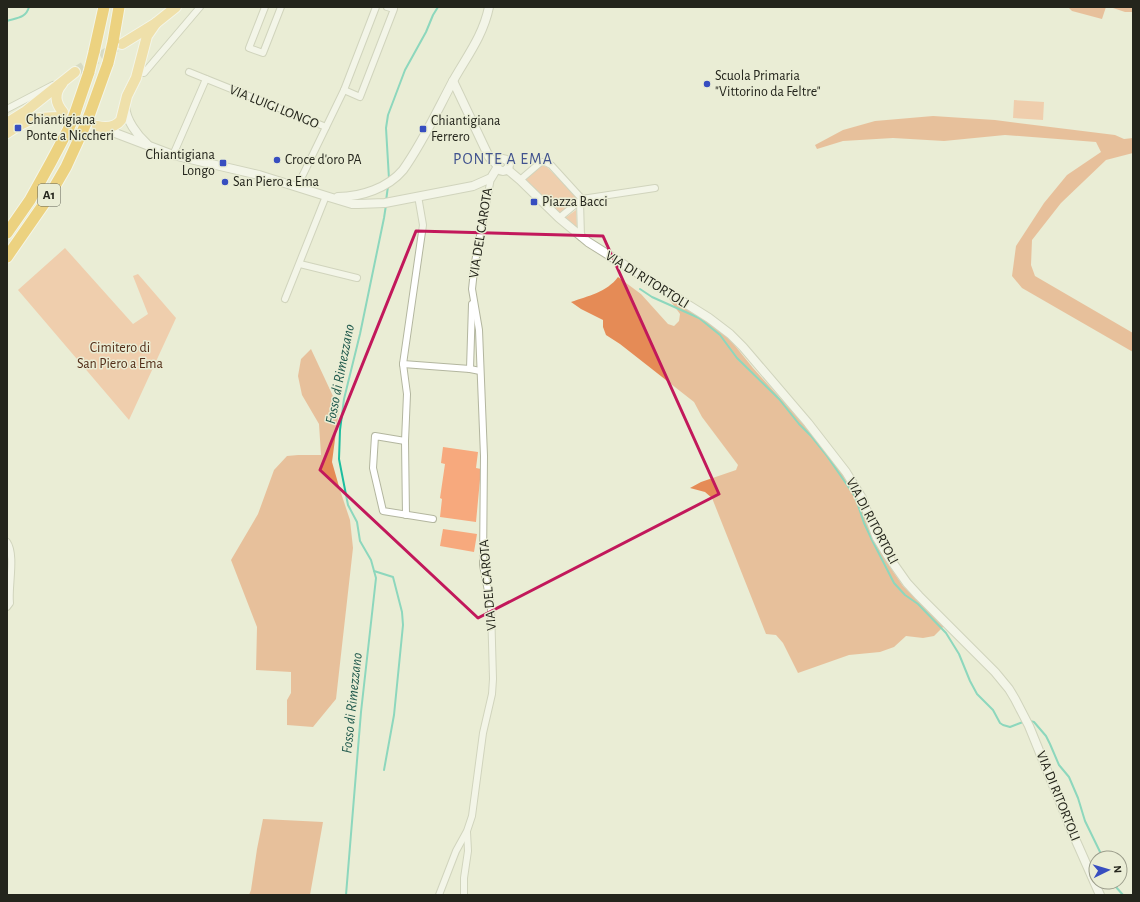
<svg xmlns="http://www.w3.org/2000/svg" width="1140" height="902" font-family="'Alegreya Sans',sans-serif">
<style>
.green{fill:#f7a97d}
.forest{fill:#e58b56}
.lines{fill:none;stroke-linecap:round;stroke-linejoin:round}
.stream{stroke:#1dbd9f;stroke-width:2}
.primary-tunnel{stroke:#c2c5b0;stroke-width:10;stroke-dasharray:10 5;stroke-linecap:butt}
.minor-casing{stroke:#b3b69f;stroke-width:8}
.tertiary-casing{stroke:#b3b69f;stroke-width:10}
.primary-casing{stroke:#fff;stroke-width:12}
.motorway-casing{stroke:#fff;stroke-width:13}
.minor{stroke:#fff;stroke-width:6}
.tertiary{stroke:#fff;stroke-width:8}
.primary{stroke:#f6d076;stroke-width:10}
.motorway{stroke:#f0b11a;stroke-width:11}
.motorway-bridge-casing{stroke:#fff;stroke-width:13;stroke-linecap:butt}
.motorway-bridge{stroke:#f0b11a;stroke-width:11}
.marked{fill:none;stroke:#c2185b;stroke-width:3;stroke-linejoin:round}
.poi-dot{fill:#374ec0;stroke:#eaedd5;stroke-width:1.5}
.labels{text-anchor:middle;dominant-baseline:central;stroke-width:3;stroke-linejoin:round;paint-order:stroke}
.shield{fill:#eaedd5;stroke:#5f6154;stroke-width:1}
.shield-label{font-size:13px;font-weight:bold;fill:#24251c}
.poi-label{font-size:14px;fill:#24251c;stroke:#eaedd5;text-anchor:start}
.street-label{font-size:14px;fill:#24251c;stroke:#eaedd5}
.park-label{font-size:14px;fill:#532e18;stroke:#eaedd5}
.water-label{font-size:15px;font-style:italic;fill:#215a4d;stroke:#eaedd5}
.quarter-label{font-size:16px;letter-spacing:1px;fill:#40528e;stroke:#eaedd5}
</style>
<rect width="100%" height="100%" fill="#eaedd5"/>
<g class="green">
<path d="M1014 100 1044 102 1043 120 1013 118Z"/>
<path d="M541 165 547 167 577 197 560 214 524 179Z"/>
<path d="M576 210 577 228 565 218Z"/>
<path d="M65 248 133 324 148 314 133 276 138 274 176 318 129 420 18 290Z"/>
<path d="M443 447 478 452 476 468 481 469 476 522 440 517 442 499 440 498 445 464 441 463Z"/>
<path d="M443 529 477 534 474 552 440 546Z"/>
</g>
<g class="forest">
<path d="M1068 7H1106L1102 19 1072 11Z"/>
<path d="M1110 7H1133V12H1125Z"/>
<path d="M933 116 995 120 1115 135 1124 139 1133 138V153L1106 160 1061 203 1032 240 1031 265 1035 276 1133 333V352L1022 288 1012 276 1016 246 1044 203 1067 175 1101 152 1096 142 1005 135 944 141 893 138 843 141 817 149 815 145 843 130 875 121Z"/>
<path d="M618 277 641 294 668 324 674 326 679 321 680 314 669 299 718 328 732 342 753 368 797 417 833 460 841 472 863 509 873 533 894 573 903 586 944 626 934 636 923 638 906 636 894 647 880 652 849 655 798 673 783 643 776 635 766 634 712 498 705 492 690 488 701 482 736 470 738 465 702 417 694 402 620 344 606 335 603 327V320L581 309 571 302C588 296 607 292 618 277Z"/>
<path d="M311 349 339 409 332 462 340 490 350 520 353 548 336 699 313 727 287 725V700L291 693V672L256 670 257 627 231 560 258 514 274 470 287 456 298 455H321L319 424 302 395 298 376 301 359Z"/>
<path d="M263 819 323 822 310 895H249L251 890 257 849Z"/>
</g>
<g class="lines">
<g class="stream">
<path d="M7 21C17 18 26 18 29 7"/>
<path d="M389 179 386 128 388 115 405 70 426 32 433 15 438 7"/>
<path d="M386 201 388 186"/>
<path d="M640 289 652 297 699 318 720 335 737 358 779 399 799 424 811 436 827 456 854 495 857 502 864 523 872 540 894 583 905 595 918 604 946 633 959 654 970 681 977 694 993 710 1000 723 1003 725 1010 727 1023 722"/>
<path d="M374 571 393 577 402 612 403 625 394 715 384 770"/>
<path d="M1030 721 1034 722 1046 736 1050 744 1059 765 1069 777 1078 798 1085 821 1103 858"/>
<path d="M1114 882 1116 887 1123 895"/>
<path d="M346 895 361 712 376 578 371 560 360 541 357 522 348 505 339 459 340 430 344 399 360 334 384 218 386 205"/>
</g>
<path class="primary-tunnel" d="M75 72 116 47"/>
<defs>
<g id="minor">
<path d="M265 7 249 48 263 53 281 7"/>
<path d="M376 7 344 90 360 97 394 9 387 7"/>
<path d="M138 71 140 73H144L200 7"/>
<path d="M189 72 326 127"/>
<path d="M7 109 53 85"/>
<path d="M173 155 206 79"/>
<path d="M520 180 541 162H545L551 165 582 199 559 218"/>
<path d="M297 187 344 90"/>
<path d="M582 199 655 188"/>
<path d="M580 201 581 237"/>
<path d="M300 264 357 278"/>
<path d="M285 299 326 196"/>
<path d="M403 364 470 369 480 371"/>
<path d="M470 369 472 304"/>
<path d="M405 441 375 436 373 468 383 511 433 519"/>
<path d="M406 515 405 441 407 394 403 364 423 225 418 196"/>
<path d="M7 542C16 555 8 587 10 603L7 607"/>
<path d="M439 895 456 851 467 831 472 816 483 733 492 694 493 679 491 607 483 565 484 456 479 330 472 289 475 262 491 178"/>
<path d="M464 895V878L468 851 467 832"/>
</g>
<g id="tertiary">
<path d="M453 81 489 157 496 164"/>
<path d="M125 106C126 120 137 135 147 144"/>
<path d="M102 128 173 155 259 175 329 197 352 204H358L385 203 473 186 491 178 497 168"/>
<circle cx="503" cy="165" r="6"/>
<path d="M507 169 520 180 559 218 588 242 709 318 730 334 743 347 808 423 846 472 862 498 877 538 888 556 907 583 919 596 995 672 1009 689 1015 699 1029 726 1073 834 1100 895"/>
<path d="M338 197C361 197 388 188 403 170 423 142 437 111 453 81 467 56 483 36 489 7"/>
</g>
<g id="primary">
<path d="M122 44 156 23 176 7"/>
<path d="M62 84C54 93 55 103 63 112"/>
<path d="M7 123 26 111 75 72"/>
<path d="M97 126C106 128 115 128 121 120L127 96 136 78 147 36 156 23"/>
<path d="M7 133C28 119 35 117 61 117"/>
</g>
<g id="motorway">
<path d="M113 42 119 7"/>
<path d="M94 52 104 7"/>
<path d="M75 113 89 72"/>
<path d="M89 116 108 63"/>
<path d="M7 233 30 200 51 162 69 128"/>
<path d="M7 257 48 198 66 167 83 130"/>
</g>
</defs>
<use href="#minor" class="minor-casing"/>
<use href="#tertiary" class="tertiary-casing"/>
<use href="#primary" class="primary-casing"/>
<use href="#motorway" class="motorway-casing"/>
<use href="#minor" class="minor"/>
<use href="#tertiary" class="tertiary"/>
<use href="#primary" class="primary"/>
<use href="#motorway" class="motorway"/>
<defs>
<g id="motorway-bridge">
<path d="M108 63 113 42"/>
<path d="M89 72 94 52"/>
<path d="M69 128 75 113"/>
<path d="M83 130 89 116"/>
</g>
</defs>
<use href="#motorway-bridge" class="motorway-bridge-casing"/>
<use href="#motorway-bridge" class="motorway-bridge"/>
</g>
<path d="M0 0H1140V902H0ZM416 231 603 236 719 494 478 618 320 470Z" fill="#eaedd5" fill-opacity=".55" fill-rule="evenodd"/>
<path class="marked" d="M416 231 603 236 719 494 478 618 320 470Z"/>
<g class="poi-dot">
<circle cx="707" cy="84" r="4"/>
<rect x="14" y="124" width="8" height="8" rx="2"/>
<rect x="419" y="125" width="8" height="8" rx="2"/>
<circle cx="277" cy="160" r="4"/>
<rect x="219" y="159" width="8" height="8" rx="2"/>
<circle cx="225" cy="182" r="4"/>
<rect x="530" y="198" width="8" height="8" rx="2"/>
</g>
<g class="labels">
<rect class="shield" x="38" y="184" width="22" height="22" rx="3"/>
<g class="shield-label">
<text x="49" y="195">A1</text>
</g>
<g class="poi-label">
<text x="715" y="76">Scuola Primaria<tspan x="715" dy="16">"Vittorino da Feltre"</tspan></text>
<text x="26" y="120">Chiantigiana<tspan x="26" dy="16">Ponte a Niccheri</tspan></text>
<text x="431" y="121">Chiantigiana<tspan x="431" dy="16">Ferrero</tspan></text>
<text x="215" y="155" text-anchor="end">Chiantigiana<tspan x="215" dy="16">Longo</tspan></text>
<text x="285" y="160">Croce d'oro PA</text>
<text x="233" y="182">San Piero a Ema</text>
<text x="542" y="202">Piazza Bacci</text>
</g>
<g class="street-label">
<text transform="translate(274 107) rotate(22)">VIA LUIGI LONGO</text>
<text transform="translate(481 233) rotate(-81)">VIA DEL CAROTA</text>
<text transform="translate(647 280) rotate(32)">VIA DI RITORTOLI</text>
<text transform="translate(872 521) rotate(62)">VIA DI RITORTOLI</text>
<text transform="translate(488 585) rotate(-95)">VIA DEL CAROTA</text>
<text transform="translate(1058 796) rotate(68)">VIA DI RITORTOLI</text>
</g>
<g class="park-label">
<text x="120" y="348">Cimitero di<tspan x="120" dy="16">San Piero a Ema</tspan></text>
</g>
<g class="water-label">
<text transform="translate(340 374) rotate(-79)">Fosso di Rimezzano</text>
<text transform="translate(352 703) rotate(-84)">Fosso di Rimezzano</text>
</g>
<g class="quarter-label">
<text x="503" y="159">PONTE A EMA</text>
</g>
</g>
<rect width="1140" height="902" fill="none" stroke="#24251c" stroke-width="16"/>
<g transform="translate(1108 870) rotate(85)"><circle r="19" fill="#eaedd5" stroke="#9b9d8b"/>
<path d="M0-3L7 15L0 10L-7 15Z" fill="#374ec0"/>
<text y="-6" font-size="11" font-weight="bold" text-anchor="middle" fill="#24251c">N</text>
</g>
</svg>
